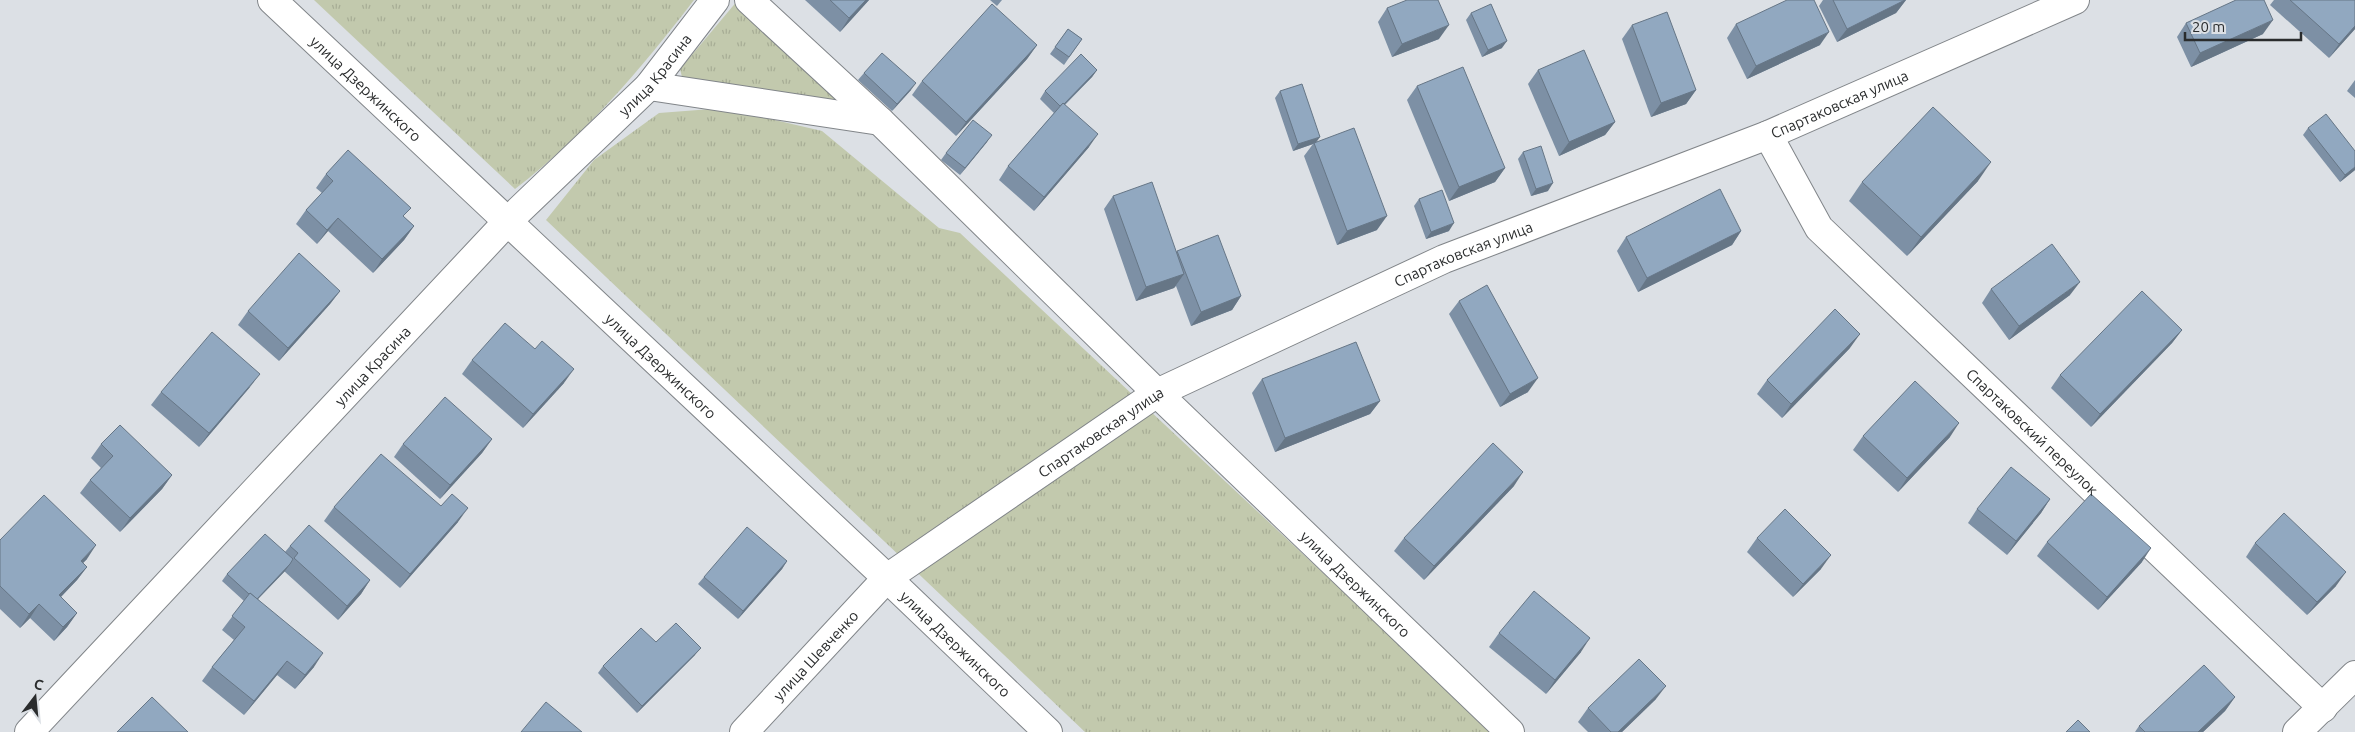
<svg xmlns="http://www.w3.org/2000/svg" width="2355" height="732" font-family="Ubuntu,sans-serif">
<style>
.grass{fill:url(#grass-tufts)}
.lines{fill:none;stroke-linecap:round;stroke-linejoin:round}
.street-casing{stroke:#818589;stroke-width:30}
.secondary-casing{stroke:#818589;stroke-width:30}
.street{stroke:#fff;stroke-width:28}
.secondary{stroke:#fff;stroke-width:28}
.wall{fill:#7d90a5}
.shaded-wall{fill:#667686}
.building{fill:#91a8c0;stroke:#667686}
.labels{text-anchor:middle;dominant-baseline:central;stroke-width:5;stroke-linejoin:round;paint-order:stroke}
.street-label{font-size:15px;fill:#2a2c2d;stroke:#dce0e5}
</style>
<defs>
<pattern id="grass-tufts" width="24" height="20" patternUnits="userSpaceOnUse" patternTransform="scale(1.25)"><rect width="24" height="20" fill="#c2c9ad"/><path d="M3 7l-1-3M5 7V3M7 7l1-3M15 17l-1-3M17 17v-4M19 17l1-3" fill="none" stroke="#a7ad95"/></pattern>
</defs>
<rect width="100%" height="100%" fill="#dce0e5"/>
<g class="grass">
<path d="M314 0H694C641 69 584 136 515 189Z"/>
<path d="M738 0 850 102 683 81 680 69Z"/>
<path d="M724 108 822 131 939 228 960 233 1493 732H1085L546 220 594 160 659 113Z"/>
</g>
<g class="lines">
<defs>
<g id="street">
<path id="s1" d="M749 0 880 121 1157 393 1510 732"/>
<path d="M649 86 880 121"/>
<path id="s2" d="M1768 135 1819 228 2323 708"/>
<path id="s3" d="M29 732 508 221 649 86 715 0"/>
<path id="s4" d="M744 732 887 578 1157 393 1444 259 1768 135 2075 0"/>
<path d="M2297 732 2355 675"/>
</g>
<g id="secondary">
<path id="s5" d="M272 0 887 578 1048 732"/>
</g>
</defs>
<use href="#street" class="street-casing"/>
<use href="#secondary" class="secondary-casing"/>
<use href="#street" class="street"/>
<use href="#secondary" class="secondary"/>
</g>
<g class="wall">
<path d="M805 0H869L840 32Z"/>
<path d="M990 0H1002L997 6Z"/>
<path d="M1823 0H1906L1896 13 1837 42 1819 6Z"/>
<path d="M2274 0H2355V29L2329 58 2270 5Z"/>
<path d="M1387 8 1439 39 1392 57 1378 22Z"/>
<path d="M1471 13 1502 48 1482 57 1466 20Z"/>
<path d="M2186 23 2263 34 2191 67 2177 37Z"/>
<path d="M1736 24 1820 45 1747 79 1727 38Z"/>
<path d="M1632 25 1696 90 1686 104 1651 117 1622 39Z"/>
<path d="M1068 29 1082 39 1064 65 1050 54Z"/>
<path d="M1037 45 1027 59 956 136 912 95 922 81Z"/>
<path d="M1097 70 1092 77 1065 105 1089 147 1034 211 999 180 1008 166 1054 113 1040 99 1045 91Z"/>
<path d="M1538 70 1615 122 1605 135 1559 156 1528 84Z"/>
<path d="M864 73 911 90 892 111 858 80Z"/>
<path d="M2355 80V98L2347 91Z"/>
<path d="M1417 86 1505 168 1495 182 1449 201 1407 100Z"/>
<path d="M1280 91 1316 142 1377 230 1337 245 1304 156 1313 144 1293 151 1275 98Z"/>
<path d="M2308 128 2355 170 2340 182 2303 135Z"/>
<path d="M987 142 960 175 941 160 946 153Z"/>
<path d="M1523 152 1548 191 1531 196 1518 159Z"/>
<path d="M326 174 404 217 414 226 404 240 373 273 328 231 317 244 296 224 306 210 322 193 316 188Z"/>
<path d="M1978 181 1907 256 1849 201 1862 182Z"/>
<path d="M1113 196 1176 252 1177 251 1241 296 1232 310 1191 326 1176 286 1174 288 1136 301 1104 209Z"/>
<path d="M1419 199 1449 231 1426 239 1414 206Z"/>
<path d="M1741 231 1732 245 1638 292 1617 251 1626 237Z"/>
<path d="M1991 289 2070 295 2009 340 1982 303Z"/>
<path d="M340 291 330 304 279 361 238 325 248 311Z"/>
<path d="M1459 301 1528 392 1500 407 1449 314Z"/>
<path d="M2182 330 2172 343 2091 427 2051 388 2060 375Z"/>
<path d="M1850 348 1782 418 1757 394 1767 380Z"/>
<path d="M472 360 564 383 523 428 462 374Z"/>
<path d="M1262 379 1380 401 1370 414 1275 452 1252 393Z"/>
<path d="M250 387 199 447 151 405 161 392Z"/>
<path d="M1863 436 1950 437 1898 492 1853 450Z"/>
<path d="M492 439 482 453 440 499 394 457 403 444Z"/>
<path d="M101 444 172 475 162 489 120 532 80 493 90 480 101 468 91 458Z"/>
<path d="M1514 486 1424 580 1394 551 1404 538Z"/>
<path d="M2050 499 2041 513 2007 555 1968 523 1977 509Z"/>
<path d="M334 507 458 522 400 588 324 521Z"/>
<path d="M1757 538 1821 569 1793 597 1747 552Z"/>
<path d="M0 540 87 559 83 563 87 567 77 580 61 597 77 613 67 627 54 641 30 618 20 628 0 609Z"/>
<path d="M2047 542 2142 562 2098 610 2037 556Z"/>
<path d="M2255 543 2336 586 2307 615 2246 557Z"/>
<path d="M290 546 370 580 361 594 338 620 284 571H285L258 599 314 667 295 689 277 675 244 715 202 681 212 667 234 640 222 630 244 601 222 581 227 574 285 552Z"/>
<path d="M787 561 782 569 738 619 698 584 704 577Z"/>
<path d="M1499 633 1581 652 1546 694 1489 647Z"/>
<path d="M656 642 695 655 637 713 598 673 603 666Z"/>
<path d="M2235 697 2225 711 2203 732H2135L2139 726Z"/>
<path d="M1656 699 1622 732H1588L1578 722 1588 708Z"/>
</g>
<g class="shaded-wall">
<path d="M866 0H869L840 32 849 18Z"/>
<path d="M1905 0H1906L1896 13 1837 42 1847 29Z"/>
<path d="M2273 20 2263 34 2191 67 2200 53Z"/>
<path d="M1449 25 1439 39 1392 57 1402 44Z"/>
<path d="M2355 26V29L2329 58 2339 44Z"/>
<path d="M1829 32 1820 45 1747 79 1756 66Z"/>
<path d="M1507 41 1502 48 1482 57 1488 50Z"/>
<path d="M1037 45 1027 59 956 136 966 122Z"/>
<path d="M1097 70 1092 77 1055 114 1061 107Z"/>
<path d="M916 83 911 90 892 111 897 104Z"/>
<path d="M1696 90 1686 104 1651 117 1661 103Z"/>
<path d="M1615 122 1605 135 1559 156 1569 142Z"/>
<path d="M1098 134 1089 147 1034 211 1044 197Z"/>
<path d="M992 135 987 142 960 175 965 168Z"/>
<path d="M1320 137 1315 144 1314 143 1313 144 1293 151 1298 144Z"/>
<path d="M1991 162 1978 181 1907 256 1921 237Z"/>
<path d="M2355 167V170L2340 182 2345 175Z"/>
<path d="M1505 168 1495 182 1449 201 1459 187Z"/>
<path d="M1553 183 1548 191 1531 196 1536 189Z"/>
<path d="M1387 216 1377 230 1337 245 1347 231Z"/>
<path d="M338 218 328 231 317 244 327 230Z"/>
<path d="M1454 223 1449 231 1426 239 1431 232Z"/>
<path d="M414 226 404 240 373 273 382 259Z"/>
<path d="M1741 231 1732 245 1638 292 1647 278Z"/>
<path d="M1184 274 1174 288 1136 301 1146 287Z"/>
<path d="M2080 282 2070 295 2009 340 2019 326Z"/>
<path d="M340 291 330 304 279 361 288 348Z"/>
<path d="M1241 296 1232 310 1191 326 1201 312Z"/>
<path d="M2182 330 2172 343 2091 427 2100 414Z"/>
<path d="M1860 334 1850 348 1782 418 1791 404Z"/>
<path d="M574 369 564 383 523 428 533 414Z"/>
<path d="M260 374 250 387 199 447 209 433Z"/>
<path d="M1538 378 1528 392 1500 407 1510 394Z"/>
<path d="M1380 401 1370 414 1275 452 1285 438Z"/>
<path d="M1959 423 1950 437 1898 492 1907 478Z"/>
<path d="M492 439 482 453 440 499 450 485Z"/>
<path d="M1523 472 1514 486 1424 580 1434 566Z"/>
<path d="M172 475 162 489 120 532 130 518Z"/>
<path d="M2050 499 2041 513 2007 555 2016 541Z"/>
<path d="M468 508 458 522 400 588 410 574Z"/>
<path d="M96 545 87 559 71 575 81 561Z"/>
<path d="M2151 548 2142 562 2098 610 2107 597Z"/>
<path d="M1831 555 1821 569 1793 597 1803 584Z"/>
<path d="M787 561 782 569 738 619 743 611Z"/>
<path d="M290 564 285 571 250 607 255 600Z"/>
<path d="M87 567 77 580 49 609 59 595Z"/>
<path d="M2346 572 2336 586 2307 615 2317 602Z"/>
<path d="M370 580 361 594 338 620 347 606Z"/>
<path d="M39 604 30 618 20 628 29 614Z"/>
<path d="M77 613 67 627 54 641 63 627Z"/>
<path d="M1590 638 1581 652 1546 694 1555 680Z"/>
<path d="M701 648 695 655 637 713 642 706Z"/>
<path d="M323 653 314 667 295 689 305 675Z"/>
<path d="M287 661 277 675 244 715 254 701Z"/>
<path d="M1666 686 1656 699 1622 732H1618Z"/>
<path d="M2235 697 2225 711 2203 732H2198Z"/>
</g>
<g class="building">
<path d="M830 0H866L849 18Z"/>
<path d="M1407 0H1438L1449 25 1402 44 1387 8Z"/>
<path d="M1787 0H1814L1829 32 1756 66 1736 24Z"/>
<path d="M1833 0H1905L1847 29Z"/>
<path d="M2236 0H2264L2273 20 2200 53 2186 23Z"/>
<path d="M2290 0H2355V26L2339 44Z"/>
<path d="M992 4 1037 45 966 122 922 81Z"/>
<path d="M1491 4 1507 41 1488 50 1471 13Z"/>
<path d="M1667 12 1696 90 1661 103 1632 25Z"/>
<path d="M1068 29 1082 39 1069 57 1055 47Z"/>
<path d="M1584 50 1615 122 1569 142 1538 70Z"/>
<path d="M882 53 916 83 897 104 864 73Z"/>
<path d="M1081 54 1097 70 1064 104 1063 103 1060 106 1045 91Z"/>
<path d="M1463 67 1505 168 1459 187 1417 86Z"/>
<path d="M1302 84 1320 137 1298 144 1280 91Z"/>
<path d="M1063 103 1098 134 1044 197 1008 166Z"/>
<path d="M1933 107 1991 162 1921 237 1862 182Z"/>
<path d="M2326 114 2355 151V167L2345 175 2308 128Z"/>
<path d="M973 120 992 135 965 168 946 153Z"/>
<path d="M1354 128 1387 216 1347 231 1314 143Z"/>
<path d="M1541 146 1553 183 1536 189 1523 152Z"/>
<path d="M348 150 411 208 403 216 414 226 382 259 338 218 327 230 306 210 333 181 326 174Z"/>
<path d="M1152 182 1184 274 1146 287 1113 196Z"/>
<path d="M1720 189 1741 231 1647 278 1626 237Z"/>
<path d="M1442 190 1454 223 1431 232 1419 199Z"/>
<path d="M1218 235 1241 296 1201 312 1177 251Z"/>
<path d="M2052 244 2080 282 2019 326 1991 289Z"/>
<path d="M299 253 340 291 288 348 248 311Z"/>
<path d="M1487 285 1538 378 1510 394 1459 301Z"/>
<path d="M2142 291 2182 330 2100 414 2060 375Z"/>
<path d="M1835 309 1860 334 1791 404 1767 380Z"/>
<path d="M505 323 535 349 542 341 574 369 533 414 472 360Z"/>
<path d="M212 332 260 374 209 433 161 392Z"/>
<path d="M1356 342 1380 401 1285 438 1262 379Z"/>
<path d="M1915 381 1959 423 1907 478 1863 436Z"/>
<path d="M445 397 492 439 450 485 403 444Z"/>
<path d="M120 425 172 475 130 518 90 480 113 456 101 444Z"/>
<path d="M1493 443 1523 472 1434 566 1404 538Z"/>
<path d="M381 454 441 506 452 494 468 508 410 574 334 507Z"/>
<path d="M2011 467 2050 499 2016 541 1977 509Z"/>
<path d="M2091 494 2151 548 2107 597 2047 542Z"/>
<path d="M44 495 96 545 81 561 87 567 59 595 77 613 63 627 39 604 29 614 0 586V540Z"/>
<path d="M1785 509 1831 555 1803 584 1757 538Z"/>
<path d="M2284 513 2346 572 2317 602 2255 543Z"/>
<path d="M309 525 370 580 347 606 294 558 298 553 290 546Z"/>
<path d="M747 527 787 561 743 611 704 577Z"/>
<path d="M265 534 293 559 290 564 257 599 250 593 249 594 227 574Z"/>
<path d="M1534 591 1590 638 1555 680 1499 633Z"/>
<path d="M250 593 323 653 305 675 287 661 254 701 212 667 245 627 232 616Z"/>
<path d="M676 623 701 648 642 706 603 666 641 628 656 642Z"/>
<path d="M1639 659 1666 686 1618 732H1611L1588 708Z"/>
<path d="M2204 665 2235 697 2198 732H2145L2139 726Z"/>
<path d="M152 697 188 732H117Z"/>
<path d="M546 702 582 732H521Z"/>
<path d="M2078 720 2090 732H2066Z"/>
</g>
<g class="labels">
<g class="street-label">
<text stroke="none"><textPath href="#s3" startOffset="908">улица Красина</textPath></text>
<text stroke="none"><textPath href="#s5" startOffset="129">улица Дзержинского</textPath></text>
<text stroke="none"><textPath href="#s4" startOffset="1279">Спартаковская улица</textPath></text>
<text stroke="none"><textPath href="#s4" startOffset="874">Спартаковская улица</textPath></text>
<text stroke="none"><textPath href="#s5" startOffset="534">улица Дзержинского</textPath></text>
<text stroke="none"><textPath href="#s3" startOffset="502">улица Красина</textPath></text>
<text stroke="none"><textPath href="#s2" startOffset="401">Спартаковский переулок</textPath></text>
<text stroke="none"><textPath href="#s4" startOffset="469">Спартаковская улица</textPath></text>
<text stroke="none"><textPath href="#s1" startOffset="842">улица Дзержинского</textPath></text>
<text stroke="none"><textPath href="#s5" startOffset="939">улица Дзержинского</textPath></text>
<text stroke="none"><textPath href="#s4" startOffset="105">улица Шевченко</textPath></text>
</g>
</g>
<g transform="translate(35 697) rotate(16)" stroke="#dce0e5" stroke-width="4" paint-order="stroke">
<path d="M0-4L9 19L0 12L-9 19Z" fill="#2a2c2d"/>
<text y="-8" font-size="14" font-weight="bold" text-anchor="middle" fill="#2a2c2d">С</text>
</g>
<path d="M2185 32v8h116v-8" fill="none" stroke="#2a2c2d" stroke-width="2.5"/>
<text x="2192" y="32" font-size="15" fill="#2a2c2d" stroke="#dce0e5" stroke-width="4" paint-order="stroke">20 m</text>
</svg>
